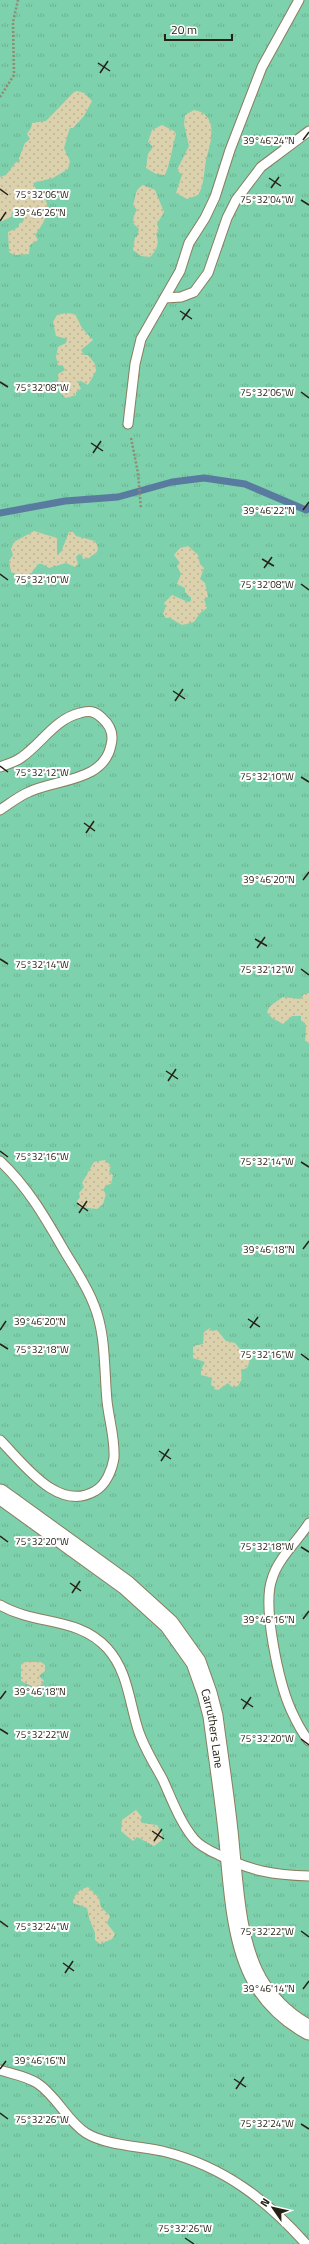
<svg xmlns="http://www.w3.org/2000/svg" width="309" height="2244" font-family="'Titillium Web',sans-serif">
<style>
.grass{fill:url(#grass-tufts)}
.sand{fill:url(#sand-dots)}
.lines{fill:none;stroke-linecap:round;stroke-linejoin:round}
.stream{stroke:#597ba0;stroke-width:7}
.service-casing{stroke:#887e60;stroke-width:11}
.minor-casing{stroke:#887e60;stroke-width:21}
.path{stroke:#928a73;stroke-width:2.5;stroke-dasharray:2 2;stroke-linecap:butt}
.service{stroke:#fff;stroke-width:9}
.minor{stroke:#fff;stroke-width:19}
.ticks{fill:none;stroke:#262216;stroke-width:1.5}
.labels{text-anchor:middle;dominant-baseline:central;stroke-width:4;stroke-linejoin:round;paint-order:stroke}
.street-label{font-size:12px;fill:#262216;stroke:#fff}
.ticks-label{font-size:10px;text-anchor:middle;fill:#262216;stroke:#fff;stroke-width:4;stroke-linejoin:round;paint-order:stroke}
</style>
<defs>
<pattern id="grass-tufts" width="24" height="20" patternUnits="userSpaceOnUse"><rect width="24" height="20" fill="#7dd1ac"/><path d="M3 7l-1-3M5 7V3M7 7l1-3M15 17l-1-3M17 17v-4M19 17l1-3" fill="none" stroke="#6cb393"/></pattern>
<pattern id="sand-dots" width="8" height="8" patternUnits="userSpaceOnUse"><rect width="8" height="8" fill="#dbd1ad"/><path d="M2 2h.1M6 6h.1" fill="none" stroke="#bcb394" stroke-width="1.8" stroke-linecap="round"/></pattern>
</defs>
<rect width="100%" height="100%" fill="#e9dfbe"/>
<rect class="grass" x="0" y="0" width="309" height="2244"/>
<g class="sand">
<path d="M77 91 84 93 92 101 84 116 73 128H70L64 148 70 161 68 169 53 178 33 183C35 190 41 193 45 199 52 211 42 226 35 235L38 240 30 245 29 254 14 255 9 252 8 232 19 227V224L24 220 23 214 25 212 22 209 16 214 12 212 11 217 0 222V177L6 175 16 162H20L19 158 25 143 30 139 27 134 31 128 32 123 46 121 74 92Z"/>
<path d="M194 110C218 114 212 140 207 156 204 166 205 178 201 189L198 195 187 199 176 193 182 175 177 170 189 146 184 124 185 115Z"/>
<path d="M162 125 174 131 176 134C172 148 171 161 165 175L156 174 146 168 148 154 153 147 148 142 152 130Z"/>
<path d="M143 185 155 190 164 212 157 224 159 230 156 234C160 243 157 250 150 257L141 256 133 250 135 237H137L139 229 133 223 134 215 137 210 133 205C136 197 134 190 143 185Z"/>
<path d="M66 313 75 314 82 328 93 340 81 350 84 355H88L95 364 96 371 88 385 81 381 78 382 81 389 76 392V395L66 398C55 390 59 385 58 374L65 370 63 366 58 365 56 357 58 347 66 343 67 339 56 336 53 322 57 315Z"/>
<path d="M34 531 57 538V555L61 552 69 532H73L76 536 95 541 98 547 97 552 89 558 83 559 82 555 79 554 76 557 78 564 75 567 66 563 49 568 42 564H38L30 575 24 577 11 572 9 561 13 555 11 549 14 542Z"/>
<path d="M188 546 198 555 200 564 204 568 200 579 205 583 208 597 204 599 207 608 200 613 194 622 182 625 170 618H166L163 614 166 606 164 603 172 595 188 602 191 601V598L185 592V588L177 584 181 574 177 566 180 563 174 555 180 548Z"/>
<path d="M309 993V1043L305 1041 306 1027 305 1023 301 1021V1016H292L283 1024 272 1018 267 1012 270 1006 283 997 300 999 304 994Z"/>
<path d="M105 1160 111 1166 109 1172 113 1175 111 1184 106 1185 103 1190 106 1194 103 1204 97 1209 79 1207 77 1201 80 1197 79 1193 84 1187 82 1183 94 1162Z"/>
<path d="M210 1328 212 1331 217 1330 226 1341 235 1343 250 1361 247 1368 241 1370 242 1379 238 1386 232 1387 228 1383 218 1390 214 1389 215 1387 211 1385 212 1378 201 1375V1370L205 1362 193 1358V1346L203 1344 204 1332Z"/>
<path d="M25 1662H41L45 1665V1671L39 1676 44 1681 37 1689 21 1681V1665Z"/>
<path d="M136 1810 142 1817 140 1820 143 1823 157 1825 162 1833V1840L154 1846 137 1837 133 1841 121 1831 122 1820Z"/>
<path d="M88 1887 99 1898 101 1907 110 1916 107 1923 115 1934 112 1939 100 1944 95 1940V1933L89 1918 87 1908 73 1903C73 1895 80 1889 88 1887Z"/>
</g>
<g class="lines">
<path class="stream" d="M0 513 65 501 118 497 172 482 204 478 245 484 306 510 309 508"/>
<defs>
<g id="service">
<path d="M165 298 181 297 194 292 208 273 227 218 236 200 261 167 309 131"/>
<path d="M128 424 135 364 141 339 180 271 189 243 205 218 215 197 230 150 262 67 299 0"/>
<path d="M0 767C7 764 16 762 22 757 42 743 55 719 80 713 89 710 95 711 102 718 110 725 114 734 111 745 104 782 56 779 29 792 19 796 9 804 0 810"/>
<path d="M0 1161C28 1187 46 1219 65 1252 75 1269 87 1286 94 1305 106 1334 104 1369 107 1401 109 1420 115 1438 114 1458 112 1470 106 1485 95 1491 58 1513 23 1463 0 1440"/>
<path d="M309 1523C298 1541 278 1558 272 1579 262 1606 279 1683 291 1710 296 1721 301 1732 309 1741"/>
<path d="M0 1605C36 1626 77 1616 107 1648 127 1670 129 1699 137 1726 142 1745 154 1763 163 1780 172 1800 180 1822 194 1839 200 1846 210 1851 219 1855 251 1871 273 1875 309 1876"/>
<path d="M0 2070C12 2074 26 2076 37 2083 57 2096 67 2121 86 2133 107 2146 142 2146 166 2152 224 2167 267 2200 306 2244"/>
</g>
<g id="minor">
<path id="s1" d="M0 1494 126 1585 169 1624 196 1662 207 1693 213 1716C218 1755 224 1793 228 1831 233 1877 234 1939 257 1980 270 2002 287 2018 309 2030"/>
</g>
</defs>
<use href="#service" class="service-casing"/>
<use href="#minor" class="minor-casing"/>
<g class="path">
<path d="M0 97 14 75 13 22 18 0"/>
<path d="M131 438 138 473 141 509"/>
</g>
<use href="#service" class="service"/>
<use href="#minor" class="minor"/>
</g>
<path class="ticks" d="M98 63 110 71M100 73 108 61M303 140 309 132M269 178 281 186M271 188 279 177M0 189 8 195M301 200 309 205M0 221 6 212M180 311 192 319M182 320 190 309M0 382 8 387M301 392 309 398M91 443 103 451M93 453 101 441M303 510 309 502M262 559 274 566M264 568 272 557M0 574 8 580M301 584 309 590M173 691 185 699M175 701 183 689M0 766 8 772M301 777 309 782M84 823 95 831M86 833 94 821M303 880 309 872M255 939 267 946M257 948 265 937M0 959 8 964M301 969 309 975M166 1071 178 1079M168 1081 176 1069M0 1151 8 1157M301 1162 309 1167M77 1203 88 1211M79 1213 87 1201M303 1249 309 1241M248 1319 260 1327M250 1328 258 1317M0 1330 6 1321M0 1344 8 1349M301 1354 309 1360M159 1451 171 1459M161 1461 169 1449M0 1536 8 1542M301 1547 309 1552M70 1583 81 1591M72 1593 80 1581M303 1619 309 1611M0 1699 6 1691M241 1699 253 1707M243 1709 251 1697M0 1729 8 1734M301 1739 309 1745M152 1831 164 1839M154 1841 162 1829M0 1921 8 1927M301 1931 309 1937M63 1963 74 1971M65 1973 73 1961M303 1989 309 1981M0 2069 6 2061M234 2079 246 2087M236 2089 244 2077M0 2113 8 2119M301 2124 309 2129M185 2238 194 2244"/>
<g class="labels">
<g class="street-label">
<text stroke="none"><textPath href="#s1" startOffset="329">Carruthers Lane</textPath></text>
</g>
</g>
<g class="ticks-label">
<text x="269" y="144">39°46'24"N</text>
<text x="42" y="198">75°32'06"W</text>
<text x="267" y="203">75°32'04"W</text>
<text x="40" y="216">39°46'26"N</text>
<text x="42" y="391">75°32'08"W</text>
<text x="267" y="396">75°32'06"W</text>
<text x="269" y="514">39°46'22"N</text>
<text x="42" y="583">75°32'10"W</text>
<text x="267" y="588">75°32'08"W</text>
<text x="42" y="776">75°32'12"W</text>
<text x="267" y="780">75°32'10"W</text>
<text x="269" y="883">39°46'20"N</text>
<text x="42" y="968">75°32'14"W</text>
<text x="267" y="973">75°32'12"W</text>
<text x="42" y="1160">75°32'16"W</text>
<text x="267" y="1165">75°32'14"W</text>
<text x="269" y="1253">39°46'18"N</text>
<text x="40" y="1325">39°46'20"N</text>
<text x="42" y="1353">75°32'18"W</text>
<text x="267" y="1358">75°32'16"W</text>
<text x="42" y="1545">75°32'20"W</text>
<text x="267" y="1550">75°32'18"W</text>
<text x="269" y="1623">39°46'16"N</text>
<text x="40" y="1695">39°46'18"N</text>
<text x="42" y="1738">75°32'22"W</text>
<text x="267" y="1742">75°32'20"W</text>
<text x="42" y="1930">75°32'24"W</text>
<text x="267" y="1935">75°32'22"W</text>
<text x="269" y="1992">39°46'14"N</text>
<text x="40" y="2064">39°46'16"N</text>
<text x="42" y="2123">75°32'26"W</text>
<text x="267" y="2127">75°32'24"W</text>
<text x="185" y="2232">75°32'26"W</text>
</g>
<g transform="translate(273 2208) rotate(304)" stroke="#ffffff" stroke-width="3" paint-order="stroke">
<path d="M0-3L7 15L0 10L-7 15Z" fill="#262216"/>
<text y="-6" font-size="11" font-weight="bold" text-anchor="middle" fill="#262216">N</text>
</g>
<path d="M165 34v6h67v-6" fill="none" stroke="#262216" stroke-width="2"/>
<text x="171" y="34" font-size="12" fill="#262216" stroke="#ffffff" stroke-width="3" paint-order="stroke">20 m</text>
</svg>
